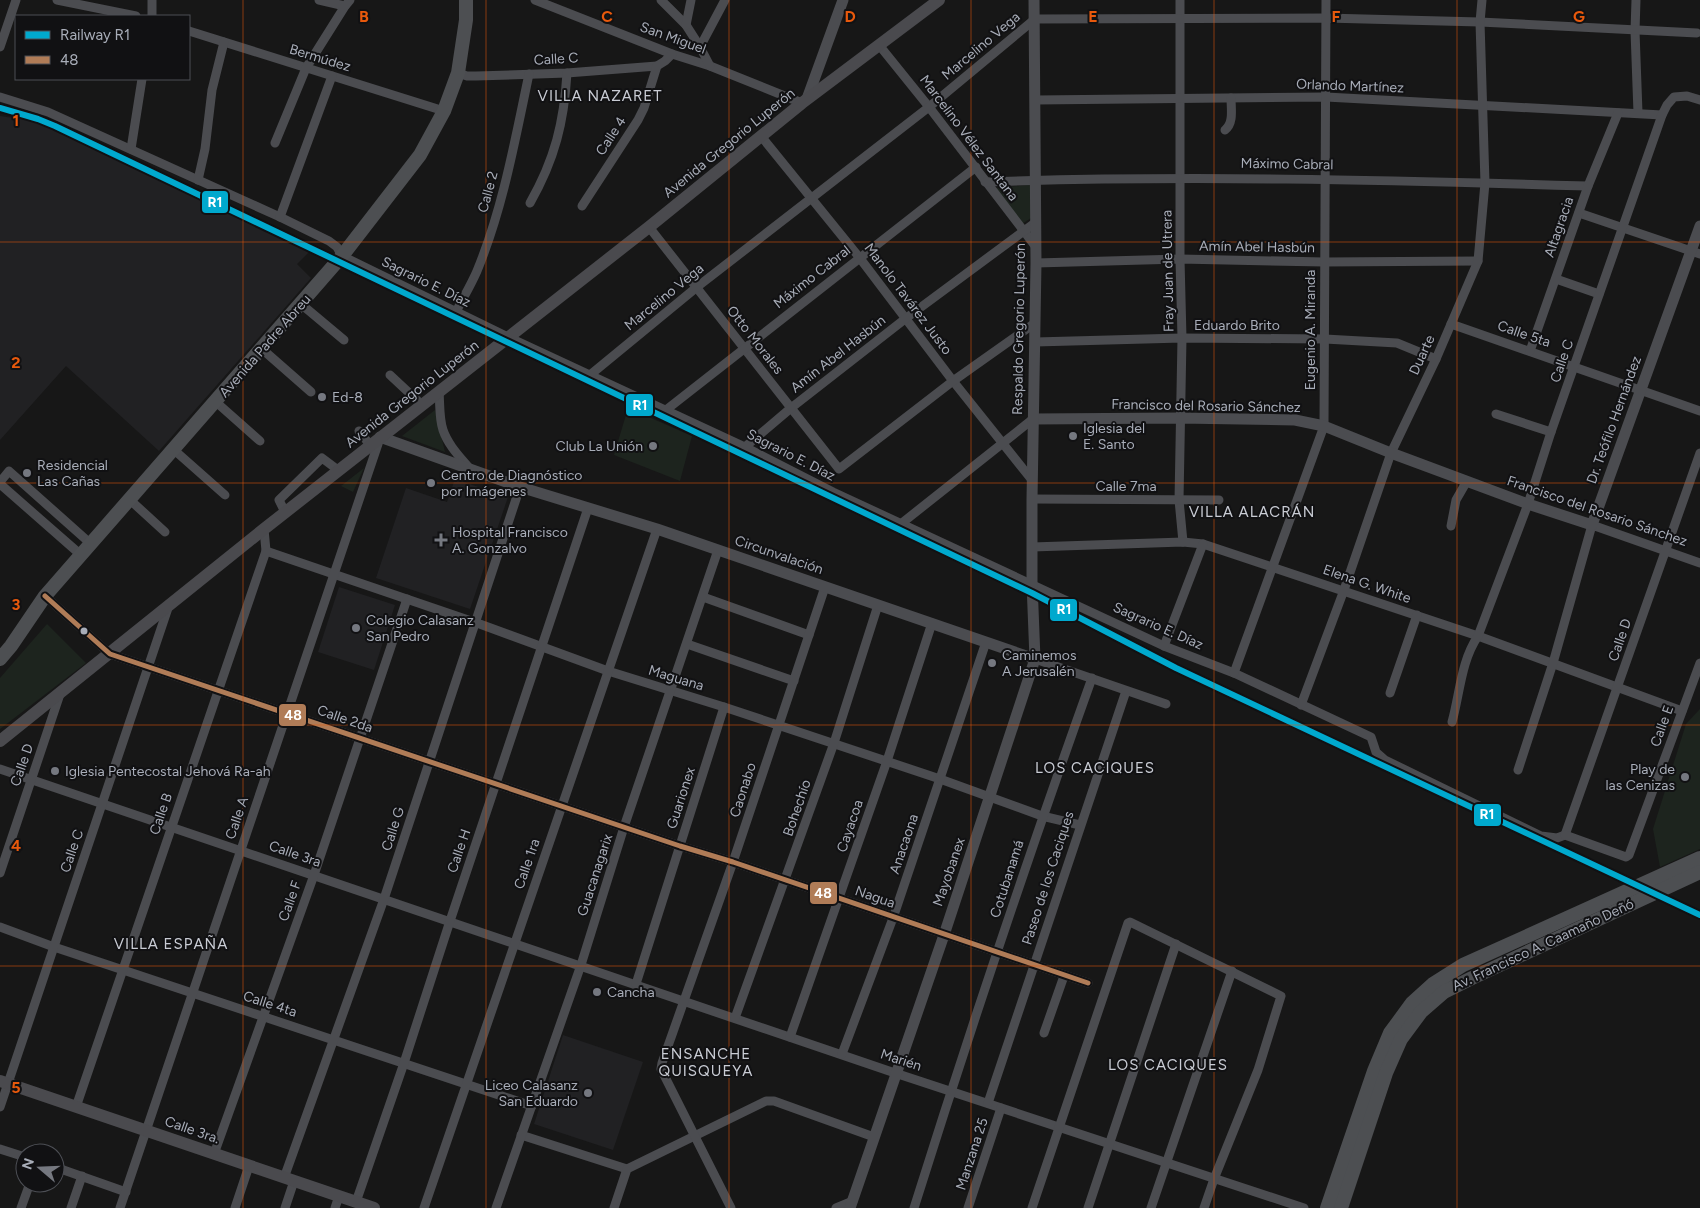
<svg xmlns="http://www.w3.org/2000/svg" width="1700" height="1208" font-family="Figtree,sans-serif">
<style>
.built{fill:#212123}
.green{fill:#1d241e}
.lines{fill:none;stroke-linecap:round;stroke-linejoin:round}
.minor{stroke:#4b4c50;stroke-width:9}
.tertiary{stroke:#4b4c50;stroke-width:11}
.secondary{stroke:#4a4a4e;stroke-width:12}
.primary{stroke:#4d4f52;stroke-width:14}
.bus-1-casing{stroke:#111113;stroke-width:9}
.bus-1{stroke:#b07c57;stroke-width:5}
.rail-1-casing{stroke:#111113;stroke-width:10}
.rail-1{stroke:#00a9ce;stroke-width:6}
.grid{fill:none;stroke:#e8590c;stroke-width:1;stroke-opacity:0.55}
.poi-dot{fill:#757880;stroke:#111113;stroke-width:2}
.bus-dot{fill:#a8adb8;stroke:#111113;stroke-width:2}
.labels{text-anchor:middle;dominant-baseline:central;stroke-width:4;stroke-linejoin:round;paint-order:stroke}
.street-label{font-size:14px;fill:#a8adb8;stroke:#111113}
.poi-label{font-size:14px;fill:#a8adb8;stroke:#111113;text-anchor:start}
.neighbourhood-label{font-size:15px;letter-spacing:1px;fill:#c9ccd4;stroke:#111113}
.grid-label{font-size:16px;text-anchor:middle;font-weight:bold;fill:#e8590c;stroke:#111113;stroke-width:4;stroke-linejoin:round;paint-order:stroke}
.line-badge{stroke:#111113;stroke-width:2}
.badge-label{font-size:14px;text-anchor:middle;font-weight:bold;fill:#fff}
</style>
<rect width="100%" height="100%" fill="#171717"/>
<g class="built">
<path d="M0 116 40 122 312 249 297 264 311 278 159 451 66 366 0 440Z"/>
<path d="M455 479 508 497 470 609 376 578 406 488 447 502Z"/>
<path d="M339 587 395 605 374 670 318 652Z"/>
<path d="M563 1035 643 1062 613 1150 534 1124Z"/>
</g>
<g class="green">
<path d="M1031 185V218L1022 224 995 188Z"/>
<path d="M628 408 692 436 680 481 614 455Z"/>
<path d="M435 410 445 452 402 436Z"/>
<path d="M364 468 353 492 341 486Z"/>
<path d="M47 624 86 663 0 729V678Z"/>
<path d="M1700 709V849L1660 867 1653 829 1686 724Z"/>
</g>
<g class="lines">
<g class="minor">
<path d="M57 0 136 16"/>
<path d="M319 0 345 6"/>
<path d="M535 0 672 54 710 66 802 103"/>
<path d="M661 0 686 25 700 47"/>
<path d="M1180 0V259L1182 338 1179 500 1183 542"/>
<path d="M1636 0 1635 31 1638 113"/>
<path d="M152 16V0"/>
<path d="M686 25 691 0"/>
<path d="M189 31 444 111"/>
<path d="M879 45 929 107 1036 247"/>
<path d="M0 47 16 0"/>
<path d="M710 66 700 47 725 0"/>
<path d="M458 73 467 76H476L567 73 657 66"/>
<path d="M0 97 48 112 280 217 329 241 337 247 342 256 508 337 745 447 833 492 1164 646 1234 673 1371 737 1376 752 1385 760 1541 836 1557 838 1565 835"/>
<path d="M1036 100 1326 97 1662 115"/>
<path d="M1225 130C1234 123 1231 109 1231 98"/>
<path d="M761 136 859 257 953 381 1032 480"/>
<path d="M275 143 306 68 345 6 350 0"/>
<path d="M131 149 142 79"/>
<path d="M198 180 205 149 212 90 224 42"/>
<path d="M985 182C1186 175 1387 180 1588 186"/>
<path d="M530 203C555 159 564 122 567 73"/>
<path d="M582 206 638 120 644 108 657 66 665 61 672 54"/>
<path d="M1579 213 1700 254"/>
<path d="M280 217 332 76"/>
<path d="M649 227 839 469 953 381 1035 323"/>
<path d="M1036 263 1180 259 1324 262 1478 261"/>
<path d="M1556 279 1599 294"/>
<path d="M301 304 344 340"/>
<path d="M456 312C463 298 471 285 477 271 503 208 515 140 529 74"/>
<path d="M1451 324 1700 411"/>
<path d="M1035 342 1182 338 1325 339 1397 343 1436 359"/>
<path d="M262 349 311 392"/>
<path d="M1530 351 1588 186 1618 113"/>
<path d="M390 375 421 404"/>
<path d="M590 375 697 287 929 107 1035 19 1326 18 1480 22 1697 33"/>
<path d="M439 391C440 404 439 418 443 430 448 445 460 457 470 469"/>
<path d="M216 402 260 441"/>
<path d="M666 410 976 167"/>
<path d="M1496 414 1551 432"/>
<path d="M359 431 370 445"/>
<path d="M745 447 791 408 905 319 1036 222"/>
<path d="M173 449 225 495"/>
<path d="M0 482 9 471 91 544"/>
<path d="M0 484 81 555"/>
<path d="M129 499 165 532"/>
<path d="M1032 499 1219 500"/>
<path d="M285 512 279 500 322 458 338 470"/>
<path d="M902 523 1033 419"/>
<path d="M1451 526 1456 500 1467 481"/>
<path d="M1032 547 1183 542 1203 544 1478 636 1682 711"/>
<path d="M266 551 477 623 608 671 724 707 940 779 1042 816 1080 825"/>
<path d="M45 596 110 654 680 846 733 862 1088 983"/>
<path d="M703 597 809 635"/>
<path d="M687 644 794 681"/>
<path d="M1164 646 1203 544"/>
<path d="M1035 659 1166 704"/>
<path d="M1234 673 1324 426 1326 0"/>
<path d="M1390 693 1417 615"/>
<path d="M1301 705 1344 590 1391 453 1436 359 1478 261 1485 183 1480 22 1482 0"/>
<path d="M1452 722C1460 693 1461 661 1478 636L1528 504 1551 432 1662 115 1667 105 1674 97 1687 96 1700 100"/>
<path d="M0 769 895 1073 1304 1208"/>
<path d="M1518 770 1553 663 1592 525 1700 563"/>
<path d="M1565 835 1700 453"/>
<path d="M1565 835 1626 857 1629 855 1700 663"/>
<path d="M0 873 60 694"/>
<path d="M0 927 54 947 532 1106"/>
<path d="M636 984 724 707"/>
<path d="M735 1018 834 743 878 605"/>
<path d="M1044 1033 1064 976"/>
<path d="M790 1037 887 761 932 623"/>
<path d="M842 1054 893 918 986 642"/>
<path d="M988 1103 1126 691"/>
<path d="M0 1107 169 605"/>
<path d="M76 1107 266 551 264 529"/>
<path d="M521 1135 627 1169"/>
<path d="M0 1149 25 1157"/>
<path d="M214 1154 314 875 407 599"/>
<path d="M55 1167 126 1192"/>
<path d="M284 1178 384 899 520 487"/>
<path d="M356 1202 404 1063 450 921 588 508"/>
<path d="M21 1208 30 1183"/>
<path d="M71 1208 82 1176"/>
<path d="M120 1208 380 438"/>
<path d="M235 1208 249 1166"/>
<path d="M285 1208 294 1181"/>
<path d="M335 1208 339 1196"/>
<path d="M424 1208 657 529"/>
<path d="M496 1208 581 965 624 827 718 550"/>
<path d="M614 1208 627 1169 766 1101H774L874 1137"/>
<path d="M731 1208 661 1069 662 1063 733 862 825 587"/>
<path d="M836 1208 853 1201"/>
<path d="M914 1208C970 1030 1029 854 1092 678"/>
<path d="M968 1208 1001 1108"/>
<path d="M1032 1208 1128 923 1130 922 1281 996 1258 1070 1214 1179 1204 1208"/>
<path d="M1088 1208 1176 944"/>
<path d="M1151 1208 1232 971"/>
</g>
<g class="tertiary">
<path d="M807 99 843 0"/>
<path d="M1033 419 1180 418 1295 420 1324 426 1391 453 1528 504 1592 525 1700 226"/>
<path d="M380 437 520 487 657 529 1035 659"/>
<path d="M850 1208 944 935 1035 659 1032 583V499L1036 263 1034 0"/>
</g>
<g class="secondary">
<path d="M0 741 264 529 649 227 802 103 939 0"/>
<path d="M0 1081 374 1208"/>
</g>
<g class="primary">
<path d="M0 659 11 646 45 596 342 256 420 155 444 111 458 73 466 20V0"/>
<path d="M1327 1208 1374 1071 1390 1033 1412 1003 1433 984 1463 965 1700 858"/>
<path d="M1341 1208 1386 1073 1401 1039 1421 1012 1444 992 1472 978 1700 872"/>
</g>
<defs>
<path id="bus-1" d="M45 596 110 654 680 846 733 862 1088 983"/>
</defs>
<use href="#bus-1" class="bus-1-casing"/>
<use href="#bus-1" class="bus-1"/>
<defs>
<path id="rail-1" d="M0 108 38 119 55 126 1032 593 1176 668 1700 915"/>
</defs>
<use href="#rail-1" class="rail-1-casing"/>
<use href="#rail-1" class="rail-1"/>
</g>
<path class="grid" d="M243 0V1208M486 0V1208M729 0V1208M971 0V1208M1214 0V1208M1457 0V1208M0 242H1700M0 483H1700M0 725H1700M0 966H1700"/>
<g class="poi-dot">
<circle cx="322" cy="397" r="5"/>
<circle cx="1073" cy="436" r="5"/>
<circle cx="653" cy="446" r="5"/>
<circle cx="27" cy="473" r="5"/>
<circle cx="431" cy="483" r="5"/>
<path d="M438.5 532.5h5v5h5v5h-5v5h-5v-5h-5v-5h5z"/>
<circle cx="356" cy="628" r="5"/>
<circle cx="992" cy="663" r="5"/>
<circle cx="55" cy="771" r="5"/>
<circle cx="1685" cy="777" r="5"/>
<circle cx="597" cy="992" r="5"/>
<circle cx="588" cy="1093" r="5"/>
</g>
<circle class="bus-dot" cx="84" cy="631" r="4.5"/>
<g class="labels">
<g class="street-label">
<text transform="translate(673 38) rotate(20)">San Miguel</text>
<text transform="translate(981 46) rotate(-40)">Marcelino Vega</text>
<text transform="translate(320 58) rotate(17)">Bermúdez</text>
<text transform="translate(556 59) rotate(-3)">Calle C</text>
<text transform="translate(1350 86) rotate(2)">Orlando Martínez</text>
<text transform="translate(611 136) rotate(-57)">Calle 4</text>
<text transform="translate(969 138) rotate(53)">Marcelino Vélez Santana</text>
<text transform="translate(729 143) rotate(-39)">Avenida Gregorio Luperón</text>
<text transform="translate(1287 164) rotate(1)">Máximo Cabral</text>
<text transform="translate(488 192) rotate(-75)">Calle 2</text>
<text transform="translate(1559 227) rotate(-71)">Altagracia</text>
<text transform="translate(1257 247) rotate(1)">Amín Abel Hasbún</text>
<text transform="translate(1168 271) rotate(-91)">Fray Juan de Utrera</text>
<text transform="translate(812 277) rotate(-38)">Máximo Cabral</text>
<text transform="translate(426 282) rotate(26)">Sagrario E. Díaz</text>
<text transform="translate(664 297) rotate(-39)">Marcelino Vega</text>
<text transform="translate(908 299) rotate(53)">Manolo Tavárez Justo</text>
<text x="1237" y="325">Eduardo Brito</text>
<text transform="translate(1019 329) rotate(-89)">Respaldo Gregorio Luperón</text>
<text transform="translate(1310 330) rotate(-90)">Eugenio A. Miranda</text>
<text transform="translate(1524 334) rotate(19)">Calle 5ta</text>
<text transform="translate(755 340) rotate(52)">Otto Morales</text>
<text transform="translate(265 346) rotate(-49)">Avenida Padre Abreu</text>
<text transform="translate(838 354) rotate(-38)">Amín Abel Hasbún</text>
<text transform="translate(1422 355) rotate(-65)">Duarte</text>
<text transform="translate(1562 361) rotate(-71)">Calle C</text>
<text transform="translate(412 394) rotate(-38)">Avenida Gregorio Luperón</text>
<text transform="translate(1206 406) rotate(1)">Francisco del Rosario Sánchez</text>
<text transform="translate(1614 420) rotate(-70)">Dr. Teófilo Hernández</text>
<text transform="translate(791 455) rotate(27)">Sagrario E. Díaz</text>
<text x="1126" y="486">Calle 7ma</text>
<text transform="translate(1597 511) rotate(19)">Francisco del Rosario Sánchez</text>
<text transform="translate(779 555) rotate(19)">Circunvalación</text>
<text transform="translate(1367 584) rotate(19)">Elena G. White</text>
<text transform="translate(1158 626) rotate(24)">Sagrario E. Díaz</text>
<text transform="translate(1620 640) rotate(-71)">Calle D</text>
<text transform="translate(676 678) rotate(17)">Maguana</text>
<text transform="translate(345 719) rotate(19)">Calle 2da</text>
<text transform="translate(1662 726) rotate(-70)">Calle E</text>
<text transform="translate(22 765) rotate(-71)">Calle D</text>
<text transform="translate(743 790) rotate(-72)">Caonabo</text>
<text transform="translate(681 798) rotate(-72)">Guarionex</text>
<text transform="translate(797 808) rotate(-71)">Bohechío</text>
<text transform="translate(161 814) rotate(-71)">Calle B</text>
<text transform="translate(237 818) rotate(-71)">Calle A</text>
<text transform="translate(850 826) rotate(-71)">Cayacoa</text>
<text transform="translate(393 829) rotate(-72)">Calle G</text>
<text transform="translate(904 844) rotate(-71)">Anacaona</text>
<text transform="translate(72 851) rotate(-71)">Calle C</text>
<text transform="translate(459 851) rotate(-71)">Calle H</text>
<text transform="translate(295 854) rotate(19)">Calle 3ra</text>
<text transform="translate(527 864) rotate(-71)">Calle 1ra</text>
<text transform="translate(949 872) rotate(-71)">Mayobanex</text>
<text transform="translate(595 875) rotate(-72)">Guacanagarix</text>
<text transform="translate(1048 878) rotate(-72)">Paseo de los Caciques</text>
<text transform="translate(1007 879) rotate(-72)">Cotubanamá</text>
<text transform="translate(875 897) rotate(19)">Nagua</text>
<text transform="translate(290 901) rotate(-70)">Calle F</text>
<text transform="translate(1543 945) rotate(-25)">Av. Francisco A. Caamaño Deñó</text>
<text transform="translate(270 1004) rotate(18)">Calle 4ta</text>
<text transform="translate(901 1060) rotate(18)">Marién</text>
<text transform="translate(192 1130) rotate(19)">Calle 3ra.</text>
<text transform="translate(972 1154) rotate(-72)">Manzana 25</text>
</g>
<g class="poi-label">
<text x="332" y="397">Ed-8</text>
<text x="1083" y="428">Iglesia del<tspan x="1083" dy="16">E. Santo</tspan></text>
<text x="643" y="446" text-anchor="end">Club La Unión</text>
<text x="37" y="465">Residencial<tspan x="37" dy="16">Las Cañas</tspan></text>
<text x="441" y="475">Centro de Diagnóstico<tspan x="441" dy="16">por Imágenes</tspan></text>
<text x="452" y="532">Hospital Francisco<tspan x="452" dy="16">A. Gonzalvo</tspan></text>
<text x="366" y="620">Colegio Calasanz<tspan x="366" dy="16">San Pedro</tspan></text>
<text x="1002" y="655">Caminemos<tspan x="1002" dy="16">A Jerusalén</tspan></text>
<text x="1675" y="769" text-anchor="end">Play de<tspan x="1675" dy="16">las Cenizas</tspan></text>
<text x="65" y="771">Iglesia Pentecostal Jehová Ra-ah</text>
<text x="607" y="992">Cancha</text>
<text x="578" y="1085" text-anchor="end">Liceo Calasanz<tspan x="578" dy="16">San Eduardo</tspan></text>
</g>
<g class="neighbourhood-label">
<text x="600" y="96">VILLA NAZARET</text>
<text x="1252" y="512">VILLA ALACRÁN</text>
<text x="1095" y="768">LOS CACIQUES</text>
<text x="171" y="944">VILLA ESPAÑA</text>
<text x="706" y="1054">ENSANCHE<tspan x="706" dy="17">QUISQUEYA</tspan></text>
<text x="1168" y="1065">LOS CACIQUES</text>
</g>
</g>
<g class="grid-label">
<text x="364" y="22">B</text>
<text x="607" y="22">C</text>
<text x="850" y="22">D</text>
<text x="1093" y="22">E</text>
<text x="1336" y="22">F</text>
<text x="1579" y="22">G</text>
<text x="16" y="126">1</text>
<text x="16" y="368">2</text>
<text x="16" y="610">3</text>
<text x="16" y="851">4</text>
<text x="16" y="1093">5</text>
</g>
<g class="line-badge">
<rect x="201" y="190" width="28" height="24" rx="5" fill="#00a9ce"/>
<rect x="625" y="393" width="29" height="24" rx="5" fill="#00a9ce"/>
<rect x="1049" y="598" width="29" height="24" rx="5" fill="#00a9ce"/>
<rect x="278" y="703" width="29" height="24" rx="5" fill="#b07c57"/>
<rect x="1473" y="803" width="29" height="24" rx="5" fill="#00a9ce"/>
<rect x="809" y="881" width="29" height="24" rx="5" fill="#b07c57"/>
</g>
<g class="badge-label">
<text x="215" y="207">R1</text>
<text x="640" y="410">R1</text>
<text x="1064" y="614">R1</text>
<text x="293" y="720">48</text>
<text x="1487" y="819">R1</text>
<text x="823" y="898">48</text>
</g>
<rect x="15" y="15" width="175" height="65" fill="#111113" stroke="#4d4f55"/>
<rect x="25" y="31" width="25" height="8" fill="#00a9ce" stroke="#4d4f55"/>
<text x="60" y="40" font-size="15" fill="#a8adb8">Railway R1</text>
<rect x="25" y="56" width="25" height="8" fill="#b07c57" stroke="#4d4f55"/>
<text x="60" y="65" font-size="15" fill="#a8adb8">48</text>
<g transform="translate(40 1168) rotate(289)"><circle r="24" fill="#111113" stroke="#4d4f55"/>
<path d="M0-4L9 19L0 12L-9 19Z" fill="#757880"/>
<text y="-8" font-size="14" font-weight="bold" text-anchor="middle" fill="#a8adb8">N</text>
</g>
</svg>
